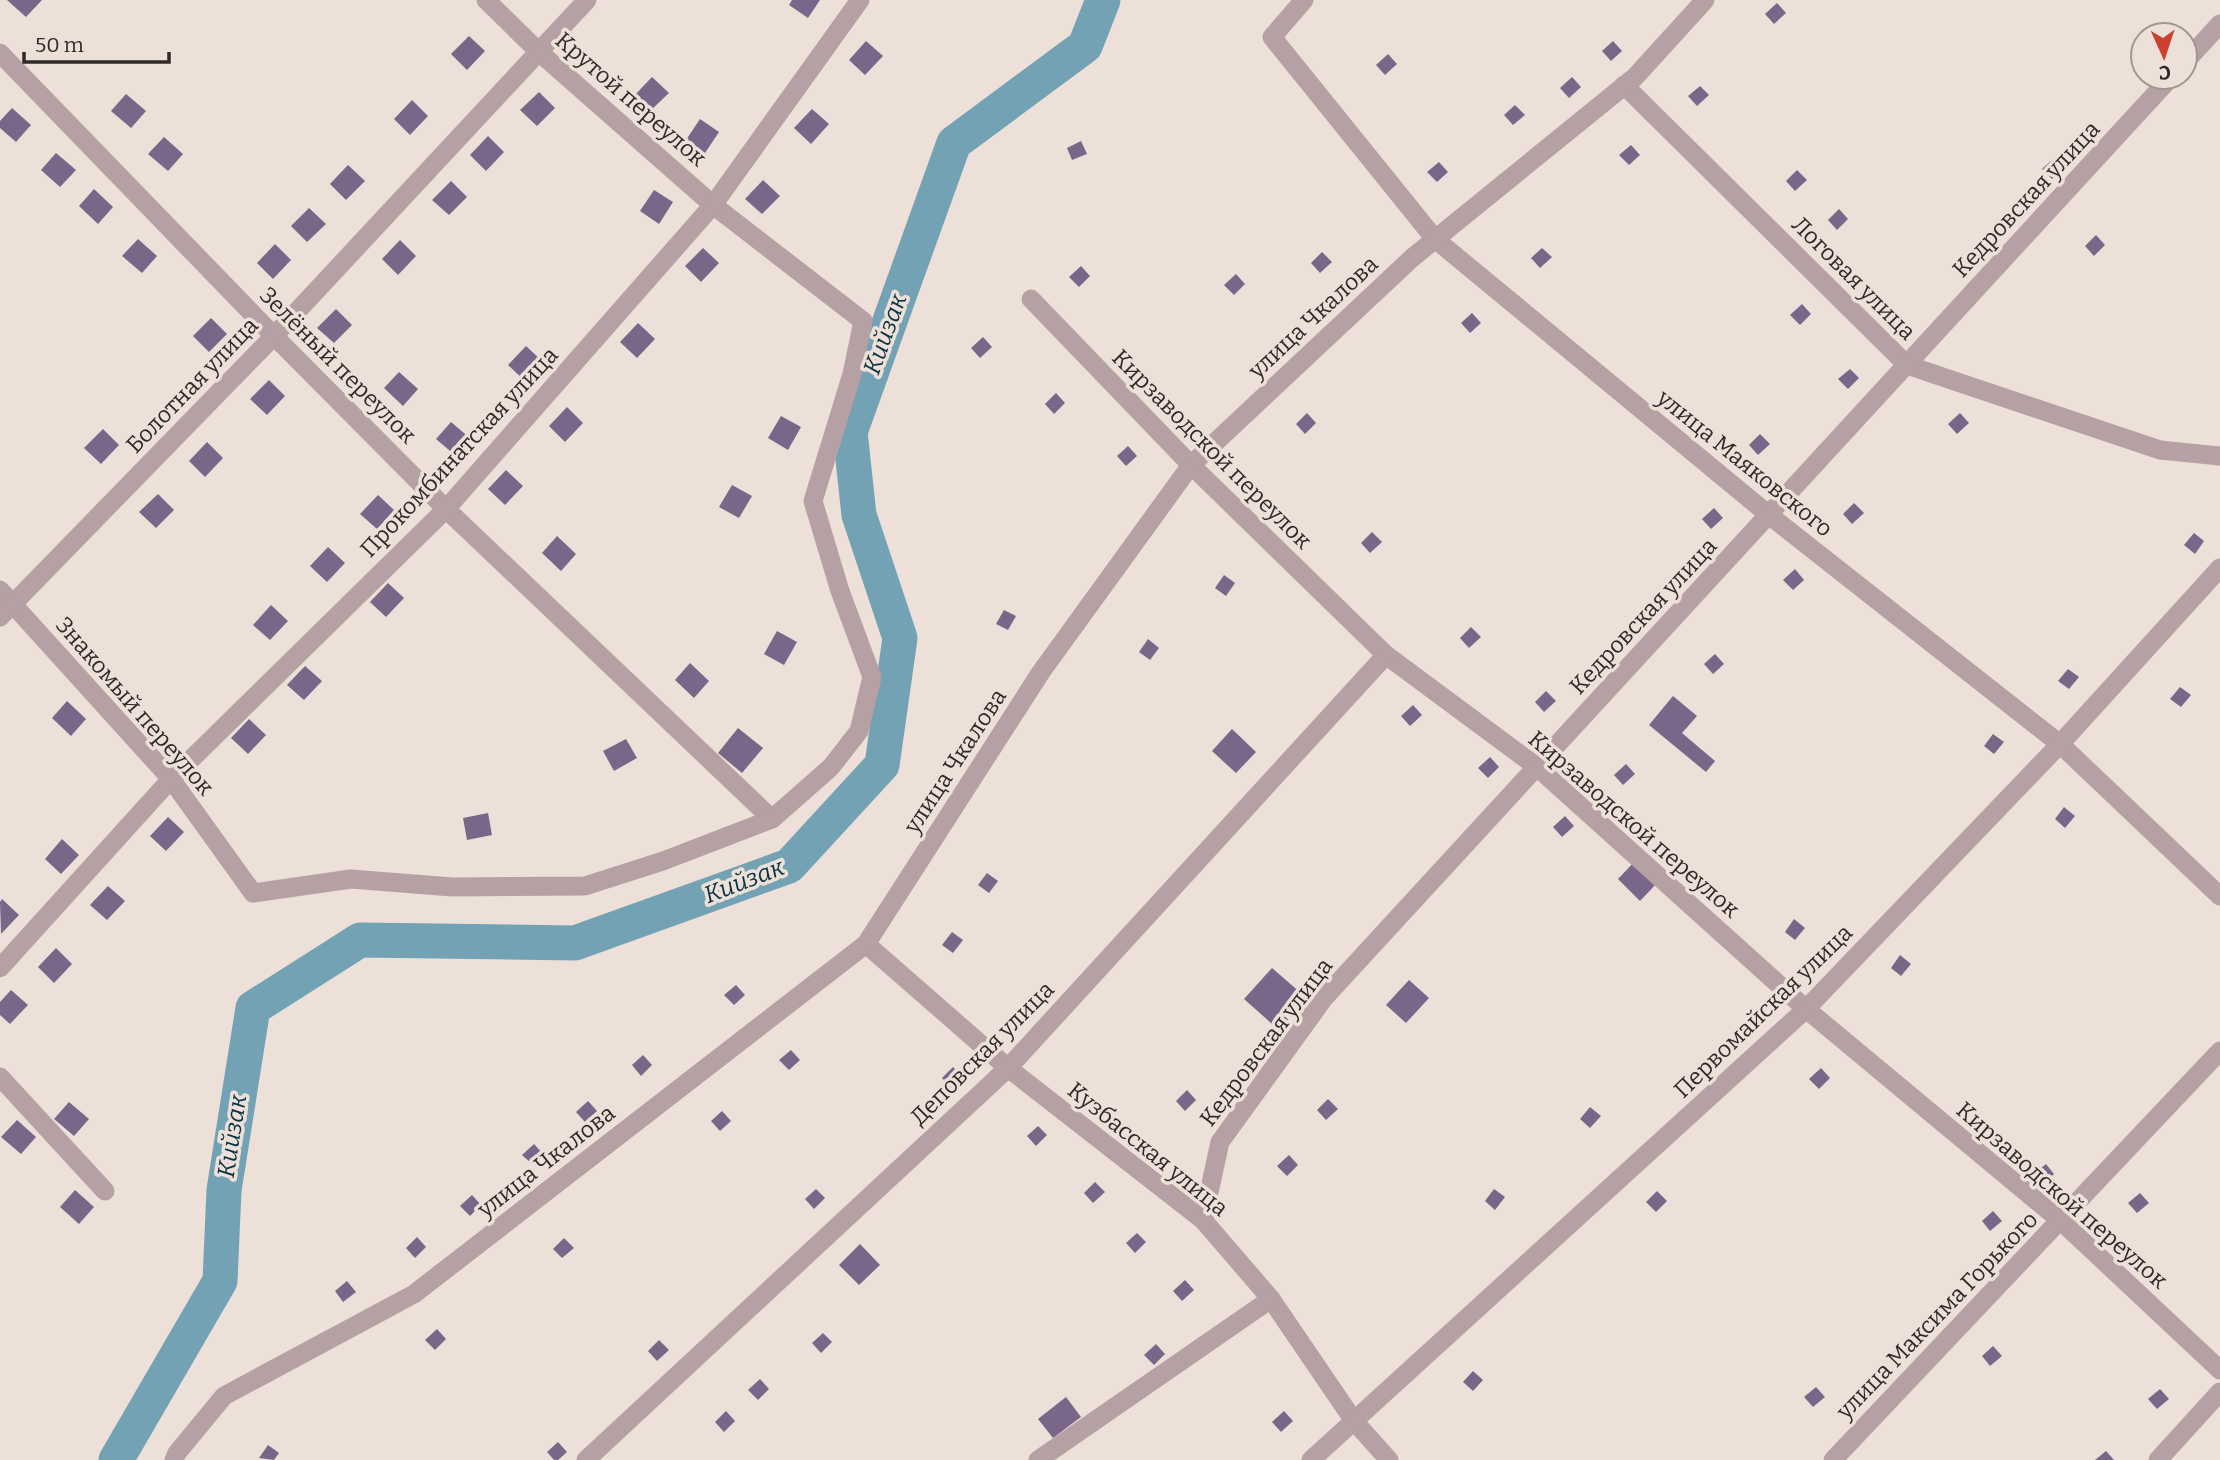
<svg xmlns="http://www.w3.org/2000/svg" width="2220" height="1460" font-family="Bitter,serif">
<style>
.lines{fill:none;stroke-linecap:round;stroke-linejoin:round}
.river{stroke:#73a2b4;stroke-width:35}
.building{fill:#796689}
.minor{stroke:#b5a0a4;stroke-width:19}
.labels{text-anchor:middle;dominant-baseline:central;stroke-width:7;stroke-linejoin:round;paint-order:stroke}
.street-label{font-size:23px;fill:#2f2a28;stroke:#ede0d9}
.water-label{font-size:24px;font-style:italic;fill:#073442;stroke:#ede0d9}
</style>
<rect width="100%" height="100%" fill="#ede0d9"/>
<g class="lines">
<path class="river" d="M116 1460 220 1281 224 1190 253 1008 360 940 575 943 789 866 882 765 900 638 859 515 850 432 954 143 1085 46 1103 0"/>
</g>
<g class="building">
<path d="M7 0H42L26 17Z"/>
<path d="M792 0H820L808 18 789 5Z"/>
<path d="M1777 3 1786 13 1774 24 1765 14Z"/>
<path d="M469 36 485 51 467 70 451 54Z"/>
<path d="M866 41 883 56 865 75 849 60Z"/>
<path d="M1613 41 1622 51 1611 61 1602 51Z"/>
<path d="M1388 54 1397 64 1385 75 1376 65Z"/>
<path d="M652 77 669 93 650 111 634 96Z"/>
<path d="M1572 77 1581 87 1569 98 1560 88Z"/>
<path d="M1700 86 1709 95 1697 106 1688 96Z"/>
<path d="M539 92 555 108 537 126 520 110Z"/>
<path d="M126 94 146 111 131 128 111 111Z"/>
<path d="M412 100 428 116 410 135 394 119Z"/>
<path d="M1515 105 1525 115 1513 125 1504 115Z"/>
<path d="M12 108 31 125 16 142 0 128V121Z"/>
<path d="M812 109 829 124 811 144 794 128Z"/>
<path d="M700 119 719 132 705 153 686 140Z"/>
<path d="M488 136 504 152 486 171 470 155Z"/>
<path d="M164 137 183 154 168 171 148 154Z"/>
<path d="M1081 141 1087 154 1072 160 1067 148Z"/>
<path d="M1631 145 1640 155 1629 165 1619 155Z"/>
<path d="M56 153 76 170 60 187 41 170Z"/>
<path d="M2054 158 2063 168 2052 179 2042 169Z"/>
<path d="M1439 162 1448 172 1437 182 1427 172Z"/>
<path d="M348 165 365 181 346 200 330 184Z"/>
<path d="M1797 170 1807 180 1795 191 1786 181Z"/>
<path d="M763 180 780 196 762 214 745 199Z"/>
<path d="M451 181 467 197 449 215 432 200Z"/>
<path d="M94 189 113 207 98 224 79 206Z"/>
<path d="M654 190 673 202 659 224 640 211Z"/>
<path d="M309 208 326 224 307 242 291 226Z"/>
<path d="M1839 209 1848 219 1837 230 1828 220Z"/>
<path d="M2096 235 2105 245 2094 256 2085 246Z"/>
<path d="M138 239 157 256 142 273 122 256Z"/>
<path d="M400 240 416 256 398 275 382 259Z"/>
<path d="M275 244 291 260 273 279 257 263Z"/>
<path d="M703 248 719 263 701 282 685 266Z"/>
<path d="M1542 248 1552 257 1540 268 1531 258Z"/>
<path d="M1322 252 1332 262 1320 273 1311 263Z"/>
<path d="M1081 266 1090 276 1079 287 1069 277Z"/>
<path d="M1236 274 1245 284 1234 295 1224 285Z"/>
<path d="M1802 304 1811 314 1800 325 1790 315Z"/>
<path d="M336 309 352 325 334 343 317 328Z"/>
<path d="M1472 313 1481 323 1470 333 1461 323Z"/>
<path d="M211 318 227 334 209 352 193 336Z"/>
<path d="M638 323 655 339 637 358 620 342Z"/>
<path d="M983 337 992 347 980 358 971 348Z"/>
<path d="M526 346 543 362 525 381 508 365Z"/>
<path d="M1850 369 1859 378 1848 389 1838 379Z"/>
<path d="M399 372 418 389 403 406 384 388Z"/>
<path d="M269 380 285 396 267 415 250 399Z"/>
<path d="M1056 393 1065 403 1054 414 1045 404Z"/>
<path d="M567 407 583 423 565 442 549 426Z"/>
<path d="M1307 413 1316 423 1305 434 1296 424Z"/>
<path d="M1960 413 1969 423 1957 434 1948 424Z"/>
<path d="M781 416 801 427 788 450 768 438Z"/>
<path d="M451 422 471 439 456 456 436 439Z"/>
<path d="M103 429 119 445 101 464 84 448Z"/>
<path d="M1760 434 1770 444 1758 455 1749 445Z"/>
<path d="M207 442 223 458 205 477 189 461Z"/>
<path d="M1128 446 1137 456 1126 466 1117 456Z"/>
<path d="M506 470 523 486 505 505 488 489Z"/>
<path d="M732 485 752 496 739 518 719 507Z"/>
<path d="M158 494 174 510 156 528 139 512Z"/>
<path d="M378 495 394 510 377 529 360 514Z"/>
<path d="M1854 503 1864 513 1852 524 1843 514Z"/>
<path d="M1714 508 1723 518 1711 529 1702 519Z"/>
<path d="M1372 532 1382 542 1370 553 1361 543Z"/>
<path d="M2194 533 2204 541 2195 554 2184 545Z"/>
<path d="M557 536 576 554 561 571 542 553Z"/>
<path d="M328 547 345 563 327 582 310 566Z"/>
<path d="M1795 569 1804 580 1793 590 1783 580Z"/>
<path d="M1224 575 1235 583 1226 596 1215 588Z"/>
<path d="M388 583 404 598 386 617 370 602Z"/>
<path d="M271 605 288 621 270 640 253 625Z"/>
<path d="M1004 610 1016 616 1008 630 996 624Z"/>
<path d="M1471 627 1481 637 1469 648 1460 638Z"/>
<path d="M777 631 797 642 784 665 764 654Z"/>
<path d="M1148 639 1159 648 1150 660 1139 652Z"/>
<path d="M1715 654 1724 664 1713 674 1704 664Z"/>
<path d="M690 663 709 681 694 698 675 680Z"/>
<path d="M305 666 322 681 304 700 287 685Z"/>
<path d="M2068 669 2079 677 2069 689 2058 681Z"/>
<path d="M2180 687 2191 695 2181 707 2170 699Z"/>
<path d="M1546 691 1556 701 1544 712 1535 702Z"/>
<path d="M1673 696 1697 716 1682 733 1715 761 1706 772 1649 725Z"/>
<path d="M67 701 86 719 71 736 52 718Z"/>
<path d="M1413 705 1422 715 1410 726 1401 716Z"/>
<path d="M249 719 266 735 248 754 231 738Z"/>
<path d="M738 728 763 748 742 773 718 753Z"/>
<path d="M1232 729 1256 752 1236 773 1212 751Z"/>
<path d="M1993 734 2004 742 1994 754 1984 746Z"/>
<path d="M626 739 637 758 614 771 603 751Z"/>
<path d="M1490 757 1499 767 1488 778 1478 768Z"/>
<path d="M1626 764 1635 774 1623 785 1614 775Z"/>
<path d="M2064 807 2075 816 2065 828 2055 819Z"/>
<path d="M488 813 492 835 467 840 463 818Z"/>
<path d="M1565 816 1574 826 1562 837 1553 827Z"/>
<path d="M168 817 184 832 166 851 150 836Z"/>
<path d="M62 839 79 855 61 874 45 859Z"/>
<path d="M1637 859 1660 880 1640 901 1618 879Z"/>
<path d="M987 873 998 881 989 893 978 885Z"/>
<path d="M108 886 125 901 107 920 90 905Z"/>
<path d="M2 899 19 915 1 934 0 902Z"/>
<path d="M1794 919 1805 928 1795 940 1785 932Z"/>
<path d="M952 932 963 940 953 953 942 945Z"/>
<path d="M56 948 72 964 54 983 38 967Z"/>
<path d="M1900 955 1911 964 1901 976 1891 968Z"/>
<path d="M1272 968 1302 994 1283 1015 1290 1021 1280 1031 1244 999Z"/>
<path d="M1409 980 1429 998 1406 1023 1386 1005Z"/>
<path d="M736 985 745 995 734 1005 724 995Z"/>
<path d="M11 990 28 1005 10 1024 0 1015V1002Z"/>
<path d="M791 1050 800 1060 789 1070 779 1060Z"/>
<path d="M643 1055 652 1065 641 1076 632 1065Z"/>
<path d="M953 1067 962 1077 951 1088 942 1078Z"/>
<path d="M1821 1068 1830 1078 1819 1089 1809 1079Z"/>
<path d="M1187 1090 1196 1100 1185 1111 1176 1101Z"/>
<path d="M1328 1099 1338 1109 1326 1120 1317 1110Z"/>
<path d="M588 1101 597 1111 585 1122 576 1112Z"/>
<path d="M69 1102 89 1119 74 1136 54 1119Z"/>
<path d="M1590 1107 1601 1116 1590 1128 1580 1119Z"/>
<path d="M722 1111 731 1121 720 1131 711 1121Z"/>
<path d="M17 1120 36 1137 21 1154 1 1137Z"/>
<path d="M1038 1126 1047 1135 1036 1146 1027 1136Z"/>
<path d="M534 1144 543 1154 532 1164 522 1155Z"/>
<path d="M1289 1155 1298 1165 1287 1176 1277 1166Z"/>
<path d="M2046 1164 2054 1174 2043 1184 2034 1174Z"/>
<path d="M1095 1182 1105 1192 1093 1203 1084 1193Z"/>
<path d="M816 1189 825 1198 814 1209 805 1199Z"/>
<path d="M1494 1189 1505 1197 1495 1210 1485 1201Z"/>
<path d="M75 1190 94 1207 79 1224 60 1207Z"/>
<path d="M1657 1191 1667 1201 1656 1212 1646 1202Z"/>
<path d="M2140 1193 2149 1203 2137 1213 2128 1203Z"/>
<path d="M472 1195 481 1205 470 1216 460 1206Z"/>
<path d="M1993 1211 2002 1221 1990 1231 1982 1221Z"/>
<path d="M1137 1233 1146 1242 1135 1253 1126 1243Z"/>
<path d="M417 1237 426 1247 415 1258 406 1248Z"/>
<path d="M564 1238 574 1248 562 1258 553 1249Z"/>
<path d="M860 1244 880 1265 859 1285 839 1265Z"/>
<path d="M1185 1280 1194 1290 1182 1301 1173 1291Z"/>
<path d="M347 1281 356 1292 343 1302 335 1291Z"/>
<path d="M437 1329 446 1339 435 1350 425 1340Z"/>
<path d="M823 1333 832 1342 821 1353 812 1343Z"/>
<path d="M659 1340 669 1350 657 1361 648 1351Z"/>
<path d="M1156 1344 1165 1354 1154 1365 1144 1355Z"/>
<path d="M1993 1346 2002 1356 1990 1366 1982 1356Z"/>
<path d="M1473 1371 1483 1380 1473 1391 1463 1382Z"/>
<path d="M760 1379 769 1389 758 1400 748 1390Z"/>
<path d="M1816 1387 1825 1397 1813 1407 1804 1397Z"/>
<path d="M2160 1389 2169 1399 2157 1409 2148 1399Z"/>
<path d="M1066 1397 1081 1417 1053 1438 1038 1419Z"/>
<path d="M726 1411 735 1421 724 1432 715 1422Z"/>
<path d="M1284 1411 1293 1421 1281 1432 1272 1422Z"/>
<path d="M558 1442 567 1452 558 1460H554L547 1452Z"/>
<path d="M268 1445 279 1453 274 1460 259 1458Z"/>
<path d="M2106 1451 2114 1460H2095Z"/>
</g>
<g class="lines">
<g class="minor">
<path d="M1304 0 1272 37 1435 239 1769 515 2060 744 2220 896"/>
<path d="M0 53 274 336 446 509 772 819"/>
<path d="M2185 62 2220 24"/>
<path d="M1624 85 1907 365 2160 450 2220 456"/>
<path d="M1031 299 1191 465 1386 655 1537 767 1806 1009 2061 1221 2220 1370"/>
<path d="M0 590 171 779 253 893 351 879 452 887 585 886 663 861 772 819 831 767 859 731 872 677 840 591 813 501 852 374 863 321 713 205 539 52 486 0"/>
<path d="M0 617 274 336 587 0"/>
<path d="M866 944 1008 1068 1203 1220 1271 1299 1354 1421 1389 1460"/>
<path d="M0 968 171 779 446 509 713 205 860 0"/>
<path d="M0 1077 105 1191"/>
<path d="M1203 1220 1220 1142 1324 998 2171 77"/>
<path d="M174 1460 177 1453 224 1396 414 1294 866 944 1041 672 1191 465 1412 258 1635 77 1705 0"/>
<path d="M586 1460 1008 1068 1386 655"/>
<path d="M1038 1460 1271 1299"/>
<path d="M1311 1460 1806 1009 2060 744 2220 568"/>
<path d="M1833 1460 2220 1051"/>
<path d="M2158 1460 2220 1392"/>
</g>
</g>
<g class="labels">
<g class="street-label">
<text transform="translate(631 99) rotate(41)">Крутой переулок</text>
<text transform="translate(2026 199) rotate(-47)">Кедровская улица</text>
<text transform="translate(1854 278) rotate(45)">Логовая улица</text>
<text transform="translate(1313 317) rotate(-43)">улица Чкалова</text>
<text transform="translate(338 365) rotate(45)">Зелёный переулок</text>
<text transform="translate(192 385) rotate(-46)">Болотная улица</text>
<text transform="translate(1212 449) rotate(45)">Кирзаводской переулок</text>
<text transform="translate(459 452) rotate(-47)">Прокомбинатская улица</text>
<text transform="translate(1745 463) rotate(39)">улица Маяковского</text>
<text transform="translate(1643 616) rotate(-47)">Кедровская улица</text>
<text transform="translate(135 706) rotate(49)">Знакомый переулок</text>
<text transform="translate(955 761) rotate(-57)">улица Чкалова</text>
<text transform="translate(1634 824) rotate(41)">Кирзаводской переулок</text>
<text transform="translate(1763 1011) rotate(-44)">Первомайская улица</text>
<text transform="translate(1266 1042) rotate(-53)">Кедровская улица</text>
<text transform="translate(982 1053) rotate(-45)">Деповская улица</text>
<text transform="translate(1148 1149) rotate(39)">Кузбасская улица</text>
<text transform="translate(546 1161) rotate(-38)">улица Чкалова</text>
<text transform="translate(2062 1195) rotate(41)">Кирзаводской переулок</text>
<text transform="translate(1937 1315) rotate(-46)">улица Максима Горького</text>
</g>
<g class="water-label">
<text transform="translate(885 334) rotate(-70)">Кийзак</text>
<text transform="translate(744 881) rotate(-21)">Кийзак</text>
<text transform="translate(232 1136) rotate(-81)">Кийзак</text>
</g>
</g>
<g transform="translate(2164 56) rotate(177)"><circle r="33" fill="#ede0d9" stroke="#a19792" stroke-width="2"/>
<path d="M0-5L12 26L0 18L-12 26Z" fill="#cc402f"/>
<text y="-10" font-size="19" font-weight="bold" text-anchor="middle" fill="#2f2a28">С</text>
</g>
<path d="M24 52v10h145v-10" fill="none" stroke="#2f2a28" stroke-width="3.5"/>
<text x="35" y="52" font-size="21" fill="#2f2a28" stroke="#ede0d9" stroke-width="5" paint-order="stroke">50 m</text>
</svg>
